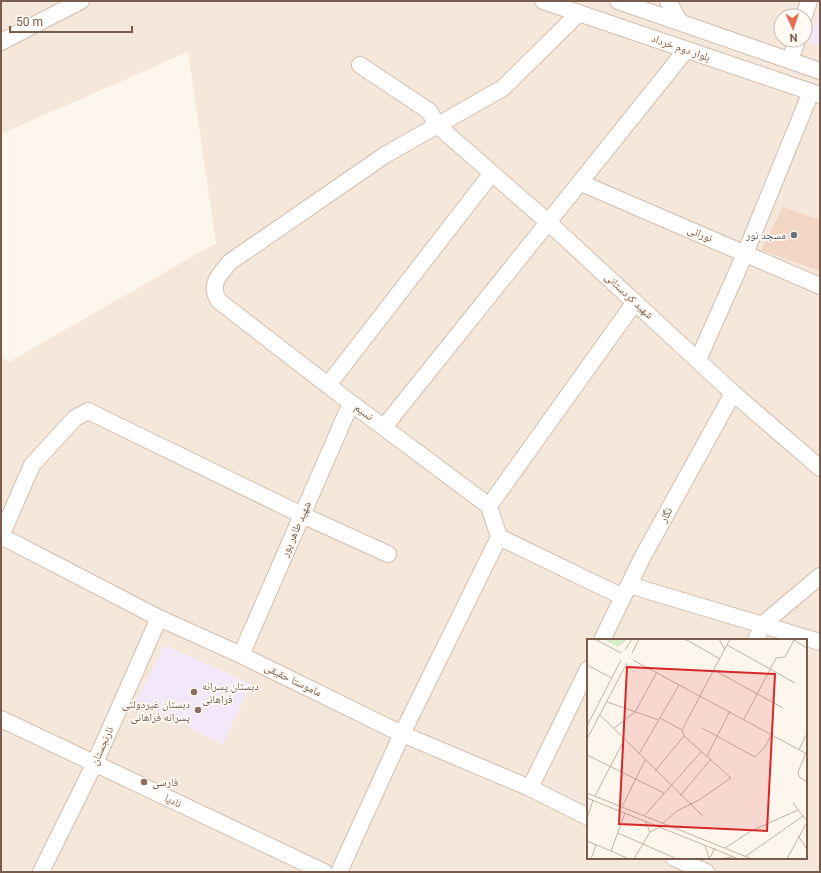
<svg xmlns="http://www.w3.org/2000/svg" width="821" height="873" font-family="Roboto,'Noto Naskh Arabic',sans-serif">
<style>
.residential{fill:#f5e8da;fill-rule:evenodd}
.education{fill:#f3e8fa}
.building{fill:#f3d5c3}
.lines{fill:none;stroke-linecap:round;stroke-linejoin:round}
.minor-casing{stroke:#d1beb0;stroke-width:18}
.minor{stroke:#fff;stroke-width:16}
.worship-dot{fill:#6b7280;stroke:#fffaf3;stroke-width:1.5}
.education-dot{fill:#8d6e63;stroke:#fffaf3;stroke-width:1.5}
.labels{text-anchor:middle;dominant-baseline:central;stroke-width:3.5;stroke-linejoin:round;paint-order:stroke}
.street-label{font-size:11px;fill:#7a5c4d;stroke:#fffaf3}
.worship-label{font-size:11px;fill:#5b616d;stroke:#fffaf3;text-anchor:end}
.education-label{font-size:11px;fill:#785e54;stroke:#fffaf3;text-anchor:start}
.inset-road{fill:none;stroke:#c5b3a7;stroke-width:1}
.view{fill:#d62828;fill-opacity:0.15;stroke:#d62828;stroke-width:2}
.inset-edge{fill:none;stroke:#7a5c4d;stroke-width:2}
</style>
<rect width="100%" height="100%" fill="#fdf6ec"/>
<path class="residential" d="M1 1H820V872H1V357L9 362 216 243 188 52 1 134ZM781 16H805V40H781ZM588 640H806V858H588Z"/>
<g class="education">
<path d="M820 7V46L809 43Z"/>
<path d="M165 645 251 684 223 744 136 700Z"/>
</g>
<path class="building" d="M783 207 820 220V271L761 250Z"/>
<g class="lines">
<defs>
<g id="minor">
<path d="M543 1 820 95"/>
<path d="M618 1 820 71"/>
<path d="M668 1 680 22"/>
<path d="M804 16 809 1"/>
<path d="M1 42 81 1"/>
<path d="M790 60 797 40"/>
<path d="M360 65 429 111 437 125 549 223 733 393 820 468"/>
<path d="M581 183 820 286"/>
<path d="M698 360 745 254 811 92"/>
<path d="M328 385 492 173"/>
<path d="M384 427 686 50"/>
<path d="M489 506 635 302"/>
<path d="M1 536 159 618 241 655 402 734 530 788 588 817"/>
<path d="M1 536 32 465 75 418 88 411 302 515 388 554"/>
<path d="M499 537 489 506 351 403 219 301C208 285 220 274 230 262L385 155 503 88 579 13"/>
<path d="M499 537 623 597"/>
<path d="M629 585 820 642"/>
<path d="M602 640 642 558 733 393"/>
<path d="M756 640 763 624 820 576"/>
<path d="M241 655 351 403"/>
<path d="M1 719 324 872"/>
<path d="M530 788 588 669"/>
<path d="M674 858 706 872"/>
<path d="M41 872 94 765 159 618"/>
<path d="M339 872 402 734 499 537"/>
</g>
</defs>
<use href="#minor" class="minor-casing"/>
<use href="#minor" class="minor"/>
</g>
<circle class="worship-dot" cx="794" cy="235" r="4"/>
<g class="education-dot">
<circle cx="194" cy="692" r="4"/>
<circle cx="198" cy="710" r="4"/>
<circle cx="144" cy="782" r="4"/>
</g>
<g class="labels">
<g class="street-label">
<text transform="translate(681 48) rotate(19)">بلوار دوم خرداد</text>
<text transform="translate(700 234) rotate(23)">نورانی</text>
<text transform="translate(629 296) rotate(43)">شهید کردستانی</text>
<text transform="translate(364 412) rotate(37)">نسیم</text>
<text transform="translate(666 515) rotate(-61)">نگار</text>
<text transform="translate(296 529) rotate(-66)">شهید طاهر پور</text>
<text transform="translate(293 680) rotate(26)">ماموستا حقیقی</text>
<text transform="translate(102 746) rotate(-66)">نارنجستان</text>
<text transform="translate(173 801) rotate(25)">نادیا</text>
</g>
<g class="worship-label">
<text x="786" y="235">مسجد نور</text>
</g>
<g class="education-label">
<text x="202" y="686">دبستان پسرانه<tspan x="202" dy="13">فراهانی</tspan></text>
<text x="190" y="704" text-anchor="end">دبستان غیردولتی<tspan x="190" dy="13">پسرانه فراهانی</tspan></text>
<text x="152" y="782">فارسی</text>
</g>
</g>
<g transform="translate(587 639)">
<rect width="220" height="220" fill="#fdf6ec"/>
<path d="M16 0H41L31 8Z" fill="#d8ecc9"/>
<path class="inset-road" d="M8 0 34 14M98 0 133 20M132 0 138 11M205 0 220 9M140 6 208 44M38 11 45 0M45 14 52 0M46 21 220 115M0 26 25 39M127 31 196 69M20 63 72 81M13 76 116 177M73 79 95 91M157 80 189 19 198 18 207 1M0 87 34 21M115 89 168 118 178 108 184 96M26 90 48 73 70 33M95 91 143 0M0 100 40 24M212 111 220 94M219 114 211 133 212 138 220 143M52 115 92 46M0 116 77 154M120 117 143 72M68 132 97 97M0 154 165 220M8 157 37 101M93 157 124 120M0 159 152 220M206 164 220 182M35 168 58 121M57 177 115 112M0 180 6 161M58 182 63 193 73 188M76 184 90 172 112 161 144 139 97 97 95 91M31 194 90 220M211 197 220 210M0 202 24 212 38 174M118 206 122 219M138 209 164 192 211 171M24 212 42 220M159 217 216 177M4 220 9 206M47 220 63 193M122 220 128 209M133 220 145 218M200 220 220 183"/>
<path class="view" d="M40 28 188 35 180 192 32 185Z"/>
<rect width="220" height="220" class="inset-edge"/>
</g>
<rect width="821" height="873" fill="none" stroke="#7a5c4d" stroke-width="4"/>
<g transform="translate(793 28) rotate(177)"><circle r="19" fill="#fffaf3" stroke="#cabbb1"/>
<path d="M0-3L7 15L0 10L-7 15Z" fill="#e76f51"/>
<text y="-6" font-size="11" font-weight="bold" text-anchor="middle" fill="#7a5c4d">N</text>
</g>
<path d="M10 26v6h122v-6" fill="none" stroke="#7a5c4d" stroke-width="2"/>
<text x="16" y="26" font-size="12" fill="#7a5c4d" stroke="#fffaf3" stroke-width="3" paint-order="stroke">50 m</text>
</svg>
